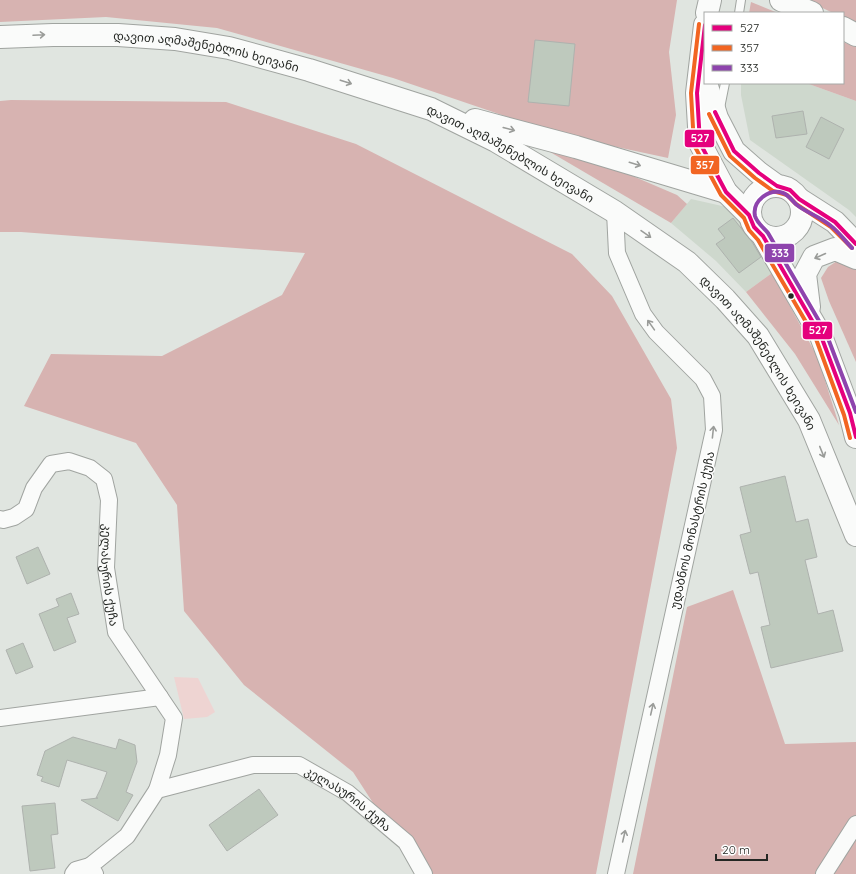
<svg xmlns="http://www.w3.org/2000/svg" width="856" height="874" font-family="Quicksand,'Noto Sans Georgian',sans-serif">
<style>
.built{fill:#ced8cd}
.green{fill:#eed4d2}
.forest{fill:#d7b3b1}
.building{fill:#bec9bd;stroke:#aeb2ae}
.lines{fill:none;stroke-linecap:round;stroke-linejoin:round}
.lane-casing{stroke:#a0a4a0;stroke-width:10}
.street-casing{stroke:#a0a4a0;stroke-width:18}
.primary-casing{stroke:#a0a4a0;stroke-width:24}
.highway-casing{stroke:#a0a4a0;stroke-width:24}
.lane{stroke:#fafbfa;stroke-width:8}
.street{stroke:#fafbfa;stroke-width:16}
.primary{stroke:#fafbfa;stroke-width:22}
.highway{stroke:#fafbfa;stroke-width:22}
.bus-1-casing{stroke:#fff;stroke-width:7}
.bus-2-casing{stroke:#fff;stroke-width:7}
.bus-3-casing{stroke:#fff;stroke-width:7}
.bus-1{stroke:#e5007d;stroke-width:4}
.bus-2{stroke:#f26522;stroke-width:4}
.bus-3{stroke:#8e44ad;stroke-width:4}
.oneway{stroke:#9a9c99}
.bus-dot{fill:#242723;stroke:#fff;stroke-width:1.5}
.labels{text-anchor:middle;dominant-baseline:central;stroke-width:3;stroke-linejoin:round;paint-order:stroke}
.street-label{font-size:12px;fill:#242723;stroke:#fff}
.line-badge{stroke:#fff;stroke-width:1.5}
.badge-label{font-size:11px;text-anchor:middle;font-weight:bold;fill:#fff}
</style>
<rect width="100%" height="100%" fill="#e0e5e0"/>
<g class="built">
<path d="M741 83H806L856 101V217L849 210 750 140 741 95Z"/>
<path d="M691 199 731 208 753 238 772 273 746 292 716 261 671 223Z"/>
</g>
<path class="green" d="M174 677 198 678 215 712 207 717 184 719Z"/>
<g class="forest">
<path d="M0 0H677L669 52 676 115 668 158 561 135 393 78 217 28 106 17 0 22Z"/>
<path d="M806 0H856V24L843 18V13H833Z"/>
<path d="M751 2 778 13H749Z"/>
<path d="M843 42 856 47V101L806 83H843Z"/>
<path d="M11 100 226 102 356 144 572 254 612 296 671 399 677 448 596 874H419L353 772 244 685 184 611 177 505 136 443 24 406 51 354 162 356 282 295 305 253 21 232H0V101Z"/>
<path d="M545 149 600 162 677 195 687 204 671 223Z"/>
<path d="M840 259 856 267V362L829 301 821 278 828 267Z"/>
<path d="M772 273 818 358 839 425 795 354 746 292Z"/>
<path d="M733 590 785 744 856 742V874H633L687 607Z"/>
</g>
<g class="building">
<path d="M535 40 575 44 569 106 528 102Z"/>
<path d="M803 111 807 134 776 138 772 116Z"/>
<path d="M821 117 844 129 829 159 806 147Z"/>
<path d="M733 218 752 242 761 257 739 273 716 244 725 238 718 229Z"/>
<path d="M785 476 796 522 808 519 817 557 805 560 818 614 833 610 843 651 771 668 761 627 770 625 758 572 750 574 740 535 751 532 740 487Z"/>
<path d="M38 547 50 574 27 584 16 557Z"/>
<path d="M71 593 79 614 67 618 76 642 54 651 39 614 59 606 56 599Z"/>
<path d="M23 643 33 667 16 674 6 650Z"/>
<path d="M73 737 116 749 119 739 135 745 137 762 126 792 133 795 118 821 81 800 98 798H96L101 788 107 772 67 760 59 787 41 781 43 777 37 775 45 751Z"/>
<path d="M259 789 278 815 227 851 209 825Z"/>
<path d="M55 803 58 834 51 835 55 868 30 871 22 806Z"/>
</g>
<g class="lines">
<defs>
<g id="lane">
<path d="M739 13 741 0"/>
<path d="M720 108 725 83"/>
</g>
<g id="street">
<path d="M615 212 617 253 643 314 656 332 703 379 712 396 714 430 616 874"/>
<path id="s1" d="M0 519 3 520 14 517 26 509 34 488 51 464 69 461 90 468 104 479 109 500 106 568 116 632 174 718 168 755 157 790"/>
<path d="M0 718 160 697"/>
<path d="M73 874 76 870 90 866"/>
<path id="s2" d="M95 874 90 866 127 836 157 790 253 765H299L348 793 406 842 424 874"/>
<path d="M824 874 856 824"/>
</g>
<g id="primary">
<path d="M707 13 710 0"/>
<path d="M705 25 697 93 700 143 726 192 749 215"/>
<path d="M706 83 717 118 734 151 759 173 777 186"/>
<circle cx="776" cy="212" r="26"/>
<path d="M799 199 835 222 856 244"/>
<path d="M763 236 821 336 850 413 856 437"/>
<path d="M809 307 805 274 814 257 835 249 856 258"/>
</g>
<g id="highway">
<path d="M781 0 812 13"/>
<path d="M843 28 856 35"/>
<path id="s3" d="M0 37 53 35H118L175 39 229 48 309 70 431 109 496 141 615 212 687 262 725 299 758 336 809 420 856 535"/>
<path d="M475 120 576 147 726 192"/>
</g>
</defs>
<use href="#lane" class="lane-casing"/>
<use href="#street" class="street-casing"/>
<use href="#primary" class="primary-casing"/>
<use href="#highway" class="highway-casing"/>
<use href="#lane" class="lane"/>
<use href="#street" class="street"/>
<use href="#primary" class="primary"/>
<use href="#highway" class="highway"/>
<defs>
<g id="bus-1">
<path d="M705 25 697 93 700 143 726 192 749 215 754 227 763 236 821 336 850 413 856 437"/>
<path d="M715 112 734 151 759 173 777 186 790 190 799 199 835 222 856 244"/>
</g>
<g id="bus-2">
<path d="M699 24 691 93 694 145 721 195 744 218 749 230 758 240 816 339 844 415 850 438"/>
<path d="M709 114 730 156 755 178 773 191 787 195 796 204 831 227 852 248"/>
</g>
<path id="bus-3" d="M852 248C845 241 839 232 831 226 821 217 807 213 797 205 792 201 789 195 783 193 769 188 752 201 755 216 757 223 764 228 768 233L826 333 856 412"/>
</defs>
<use href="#bus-1" class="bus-1-casing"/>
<use href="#bus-2" class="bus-2-casing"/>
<use href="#bus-3" class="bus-3-casing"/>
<use href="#bus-1" class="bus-1"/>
<use href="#bus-2" class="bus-2"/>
<use href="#bus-3" class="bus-3"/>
</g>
<defs><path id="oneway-shaft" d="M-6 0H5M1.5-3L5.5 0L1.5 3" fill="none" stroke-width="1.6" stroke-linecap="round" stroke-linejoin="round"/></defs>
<g class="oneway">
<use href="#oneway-shaft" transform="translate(39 35) rotate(-3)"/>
<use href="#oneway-shaft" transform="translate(346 82) rotate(18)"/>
<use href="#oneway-shaft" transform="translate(509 129) rotate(15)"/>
<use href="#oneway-shaft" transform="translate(635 164) rotate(17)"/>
<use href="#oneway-shaft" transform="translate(646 234) rotate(35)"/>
<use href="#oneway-shaft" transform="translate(820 256) rotate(156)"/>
<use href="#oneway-shaft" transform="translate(651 325) rotate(-125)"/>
<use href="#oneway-shaft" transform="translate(713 432) rotate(-84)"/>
<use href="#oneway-shaft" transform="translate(822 452) rotate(68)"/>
<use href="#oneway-shaft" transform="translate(652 709) rotate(-77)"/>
<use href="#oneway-shaft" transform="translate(624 836) rotate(-77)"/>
</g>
<circle class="bus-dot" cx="791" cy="296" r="3.5"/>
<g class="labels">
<g class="street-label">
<text stroke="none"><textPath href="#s3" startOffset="208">დავით აღმაშენებლის ხეივანი</textPath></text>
<text stroke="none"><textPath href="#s3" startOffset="532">დავით აღმაშენებლის ხეივანი</textPath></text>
<text stroke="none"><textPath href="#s3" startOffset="856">დავით აღმაშენებლის ხეივანი</textPath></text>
<text transform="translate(692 530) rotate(-77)">უდაბნოს მონასტრის ქუჩა</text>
<text stroke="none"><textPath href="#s1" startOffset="236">კელასურის ქუჩა</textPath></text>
<text stroke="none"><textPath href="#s2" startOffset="317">კელასურის ქუჩა</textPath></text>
</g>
</g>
<g class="line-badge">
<rect x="684" y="129" width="31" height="19" rx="4" fill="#e5007d"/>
<rect x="690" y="155" width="30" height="20" rx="4" fill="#f26522"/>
<rect x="764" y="243" width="31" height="20" rx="4" fill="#8e44ad"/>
<rect x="802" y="321" width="31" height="19" rx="4" fill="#e5007d"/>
</g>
<g class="badge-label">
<text x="700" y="142">527</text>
<text x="705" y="169">357</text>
<text x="780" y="257">333</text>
<text x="818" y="334">527</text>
</g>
<rect x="704" y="12" width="140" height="72" fill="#ffffff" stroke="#a7a9a7"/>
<rect x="712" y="25" width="20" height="6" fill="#e5007d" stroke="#a7a9a7"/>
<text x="740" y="32" font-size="12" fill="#242723">527</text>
<rect x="712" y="45" width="20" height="6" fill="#f26522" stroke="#a7a9a7"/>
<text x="740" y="52" font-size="12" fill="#242723">357</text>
<rect x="712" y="65" width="20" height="6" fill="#8e44ad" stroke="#a7a9a7"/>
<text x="740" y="72" font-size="12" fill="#242723">333</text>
<path d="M716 854v6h51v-6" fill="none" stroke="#242723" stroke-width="2"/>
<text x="722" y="854" font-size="12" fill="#242723" stroke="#ffffff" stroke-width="3" paint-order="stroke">20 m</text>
</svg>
